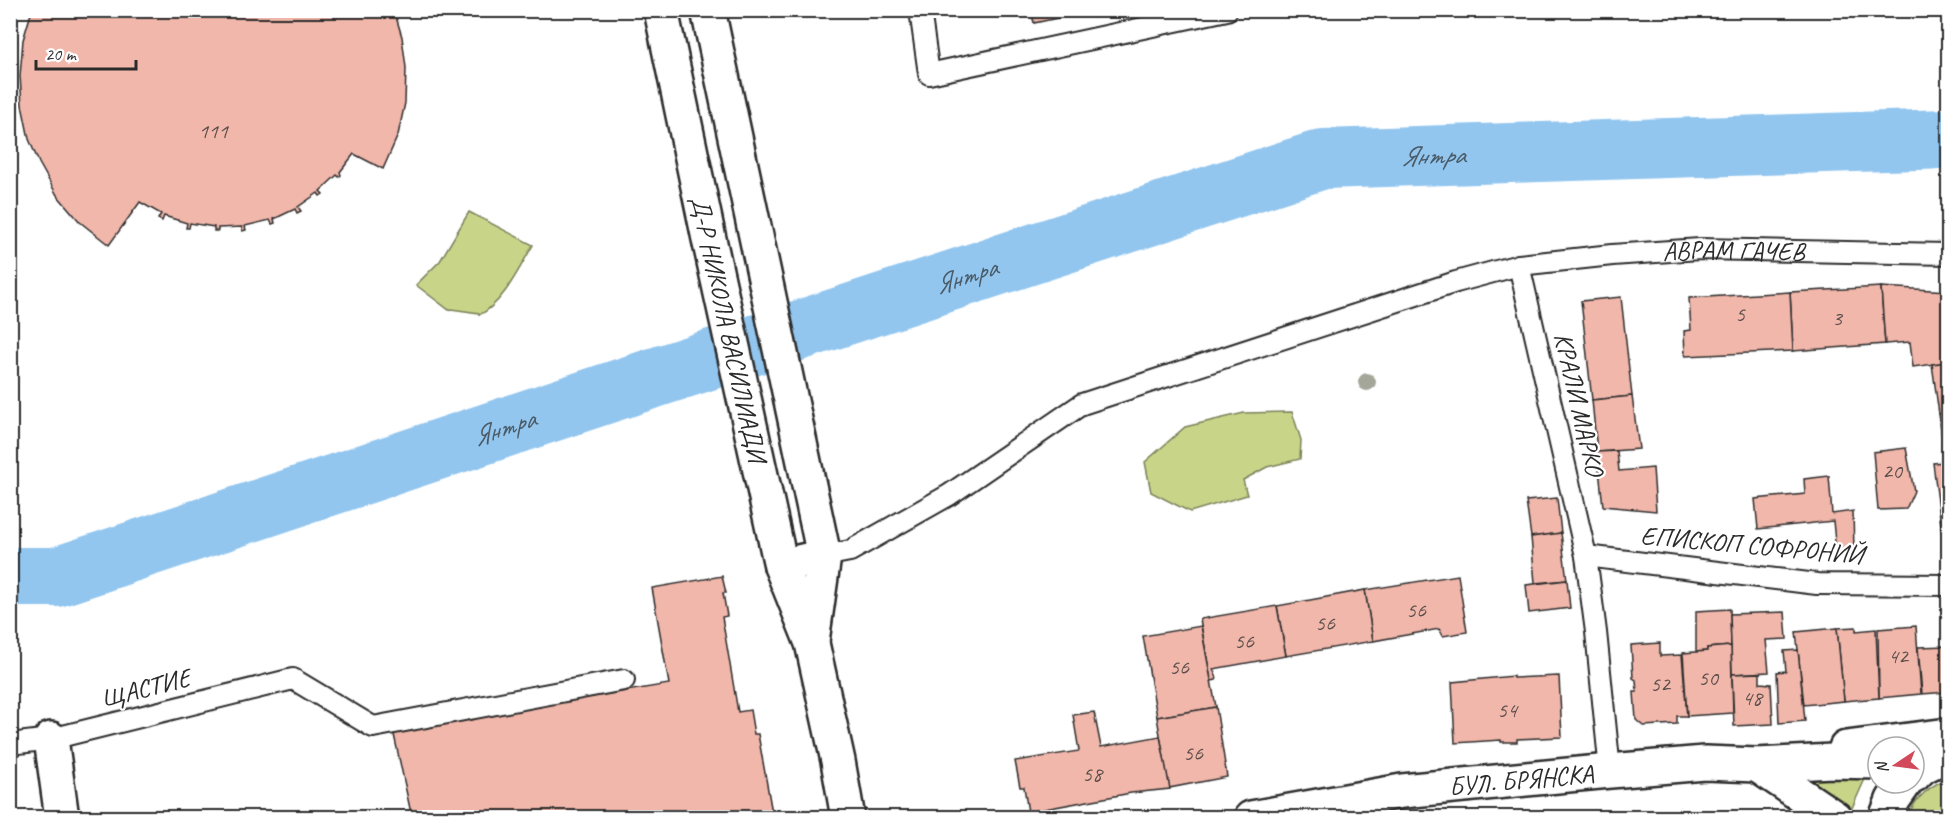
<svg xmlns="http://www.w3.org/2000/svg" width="1959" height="828" font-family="Caveat,sans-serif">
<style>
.green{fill:#c8d589;stroke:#7a805a;stroke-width:1.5}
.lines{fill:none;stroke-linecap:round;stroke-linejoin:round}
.river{stroke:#92c6ef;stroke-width:60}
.building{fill:#f1b7ab;stroke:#2b2b2b;stroke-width:1.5}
.service-casing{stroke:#2b2b2b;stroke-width:24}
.minor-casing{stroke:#2b2b2b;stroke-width:38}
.tertiary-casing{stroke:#2b2b2b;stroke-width:38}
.primary-casing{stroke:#2b2b2b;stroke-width:38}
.service{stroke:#fff;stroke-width:20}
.minor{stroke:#fff;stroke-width:33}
.tertiary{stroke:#fff;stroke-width:33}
.primary{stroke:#fff;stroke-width:33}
.tree{fill:#a4a69a}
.labels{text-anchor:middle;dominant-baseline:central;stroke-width:4.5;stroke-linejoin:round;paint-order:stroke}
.number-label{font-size:22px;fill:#5c4e4b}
.street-label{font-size:26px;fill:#2b2b2b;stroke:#fff}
.water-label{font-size:27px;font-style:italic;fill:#4a5a66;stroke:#fff}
</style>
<rect width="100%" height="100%" fill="#fff"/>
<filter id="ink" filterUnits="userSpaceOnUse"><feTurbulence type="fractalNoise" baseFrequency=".0167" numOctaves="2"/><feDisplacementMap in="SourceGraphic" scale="12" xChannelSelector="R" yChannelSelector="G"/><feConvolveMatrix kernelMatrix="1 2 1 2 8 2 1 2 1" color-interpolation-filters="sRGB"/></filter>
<g filter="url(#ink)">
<g class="green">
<path d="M469 212 533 245C520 267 503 304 479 315V313L451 309 449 310 416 285 440 261Z"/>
<path d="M1292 412 1301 440 1300 459 1267 467 1243 480 1247 495 1190 512 1151 492 1145 462 1185 427 1244 413Z"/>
<path d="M1805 779H1865L1852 808Z"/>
<path d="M1948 779V817H1908C1913 800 1931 784 1948 779Z"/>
</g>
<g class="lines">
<path class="river" id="s1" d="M10 577H56L605 394 1323 159 1948 139"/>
</g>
<g class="building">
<path d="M32 10H358L361 15 371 10H394L402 37 406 68 405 103 398 135 383 169 354 154 340 172 341 175 339 177 337 175 320 191 323 194 320 196 318 193 298 207 301 211 297 213 295 209 274 219 275 223 272 224 270 220 245 226 246 230 242 231V227L218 228V231H214V227L190 223 189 228H186L187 223 164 216 162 221 158 219 161 214 140 202 109 245 80 222 57 195 39 163 29 139 22 105 20 76 23 40Z"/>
<path d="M1031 10H1062L1063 17 1034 23Z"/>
<path d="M1881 287 1885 344 1793 351 1790 292Z"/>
<path d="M1881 287 1948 291V362L1913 367 1910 342 1885 344Z"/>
<path d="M1790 292 1793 351 1685 356 1684 331 1691 330 1689 298Z"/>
<path d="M1621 297 1632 396 1592 400 1581 301Z"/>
<path d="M1948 362V413L1939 414 1932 364Z"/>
<path d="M1632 396 1639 449 1597 452 1592 400Z"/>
<path d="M1948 413V532L1942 533 1933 463 1945 462 1939 414Z"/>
<path d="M1906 448 1914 491 1906 509 1878 510 1873 452Z"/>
<path d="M1617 451 1619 471 1653 468 1656 511 1603 506 1597 452Z"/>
<path d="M1829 476 1832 514 1853 511 1854 551 1836 552 1833 521 1758 529 1755 499 1805 494 1804 479Z"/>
<path d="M1557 498 1561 533 1531 537 1526 501Z"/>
<path d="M1561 533 1567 580 1535 583 1531 537Z"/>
<path d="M1458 575 1467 632 1443 636 1439 629 1373 641 1365 590Z"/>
<path d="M722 576 726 593H723L727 616 722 617 738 712 750 710 754 734H758L773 818H694L693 815 680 818H412L393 730 669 684 652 588Z"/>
<path d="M1567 580 1570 608 1529 613 1526 585Z"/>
<path d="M1365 590 1373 641 1286 656 1277 606Z"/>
<path d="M1277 606 1286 656 1213 669 1217 678 1216 680 1211 681 1200 619Z"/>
<path d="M1730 609 1731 646 1707 648V651L1696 652V611Z"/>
<path d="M1785 612 1787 639 1766 640 1769 672 1732 674 1730 614Z"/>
<path d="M1201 626 1216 707 1157 717 1143 636Z"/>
<path d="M1916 626 1921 694 1879 698 1878 629Z"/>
<path d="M1856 627V631L1876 629 1879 698 1844 701 1837 628Z"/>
<path d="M1837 628 1844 701 1804 705 1796 632Z"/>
<path d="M1660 643V656L1682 655 1687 716H1677V724L1643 726 1636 720 1634 692H1637L1636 680 1633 678 1631 645Z"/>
<path d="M1731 646 1733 713 1687 716 1683 653 1707 651V648Z"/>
<path d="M1948 646V692L1922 694 1918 647Z"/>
<path d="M1798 650 1805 721 1779 723 1777 672 1786 671 1784 651Z"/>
<path d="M1760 673V683L1771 684 1773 724 1734 726 1732 674Z"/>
<path d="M1513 676V678L1559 676 1562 737 1517 739V742H1501V740L1455 743 1452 682Z"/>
<path d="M1216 707 1227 777 1169 788 1157 717Z"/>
<path d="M1094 712 1101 747 1160 736 1170 789 1131 793 1028 812 1024 787H1020L1015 761 1079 751 1073 715Z"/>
</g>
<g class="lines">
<defs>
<g id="service">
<path d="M920 10 929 74 1227 10"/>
<path d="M1519 265 1586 556 1596 632 1610 771"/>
<path id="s2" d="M824 556 850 551 949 495 1082 404 1456 282 1519 265 1612 255 1700 249 1948 254"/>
<path d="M1586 556 1817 584 1948 585"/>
<path d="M10 744 51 739 293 679 373 727 624 680"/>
</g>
<g id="minor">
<path d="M781 566 824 556"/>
<path d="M51 739 62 818"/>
</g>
<g id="tertiary">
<path id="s3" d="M661 10 709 239 781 566 812 643 838 761 848 818"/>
<path d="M708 10 824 556 812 641"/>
</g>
<g id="primary">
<path d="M1846 748 1948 735"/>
<path d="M1757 765 1835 818"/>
<path d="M1914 775 1922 767 1948 754"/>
<path id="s4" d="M1251 818 1402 791 1610 771 1705 763 1757 765 1832 761 1878 762"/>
<path d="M1886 818 1893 800 1905 783"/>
</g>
</defs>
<use href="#service" class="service-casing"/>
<use href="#minor" class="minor-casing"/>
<use href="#tertiary" class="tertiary-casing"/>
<use href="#primary" class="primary-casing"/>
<use href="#service" class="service"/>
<use href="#minor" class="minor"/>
<use href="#tertiary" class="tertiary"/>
<use href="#primary" class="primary"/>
</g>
<circle class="tree" cx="1367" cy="382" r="9"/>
</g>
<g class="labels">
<g class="number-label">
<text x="213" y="131">111</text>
<text x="1740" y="314">5</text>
<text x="1837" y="318">3</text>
<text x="1892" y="471">20</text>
<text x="1416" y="610">56</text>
<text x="1325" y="623">56</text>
<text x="1244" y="641">56</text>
<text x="1898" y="656">42</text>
<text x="1179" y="667">56</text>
<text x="1708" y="678">50</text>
<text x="1660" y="684">52</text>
<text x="1752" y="698">48</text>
<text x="1507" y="710">54</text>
<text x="1193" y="753">56</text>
<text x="1092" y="774">58</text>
</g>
<g class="street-label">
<text stroke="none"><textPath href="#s2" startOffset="975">АВРАМ ГАЧЕВ</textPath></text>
<text stroke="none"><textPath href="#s3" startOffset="326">Д-Р НИКОЛА ВАСИЛИАДИ</textPath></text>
<text transform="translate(1579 404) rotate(77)">КРАЛИ МАРКО</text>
<text transform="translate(1752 545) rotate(5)">ЕПИСКОП СОФРОНИЙ</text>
<text transform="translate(146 688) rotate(-14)">ЩАСТИЕ</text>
<text stroke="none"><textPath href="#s4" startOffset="273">БУЛ. БРЯНСКА</textPath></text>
</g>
<g class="water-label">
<text stroke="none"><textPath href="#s1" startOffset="1490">Янтра</textPath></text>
<text stroke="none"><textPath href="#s1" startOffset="1004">Янтра</textPath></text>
<text stroke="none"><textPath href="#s1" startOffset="518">Янтра</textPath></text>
</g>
</g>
<rect width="1959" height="828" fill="none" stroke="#fff" stroke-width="36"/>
<rect x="18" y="18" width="1923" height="792" fill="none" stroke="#2b2b2b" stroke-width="2" filter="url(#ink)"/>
<g transform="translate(1896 765) rotate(257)"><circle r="28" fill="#ffffff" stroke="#aaaaaa" stroke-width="1.5"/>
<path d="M0-4.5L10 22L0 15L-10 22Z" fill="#d1495b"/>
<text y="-9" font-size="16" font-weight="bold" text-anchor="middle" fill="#2b2b2b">N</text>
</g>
<path d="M36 60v9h100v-9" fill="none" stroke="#2b2b2b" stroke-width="3"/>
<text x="45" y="60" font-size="18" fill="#2b2b2b" stroke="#ffffff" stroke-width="4.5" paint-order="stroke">20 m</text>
</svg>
